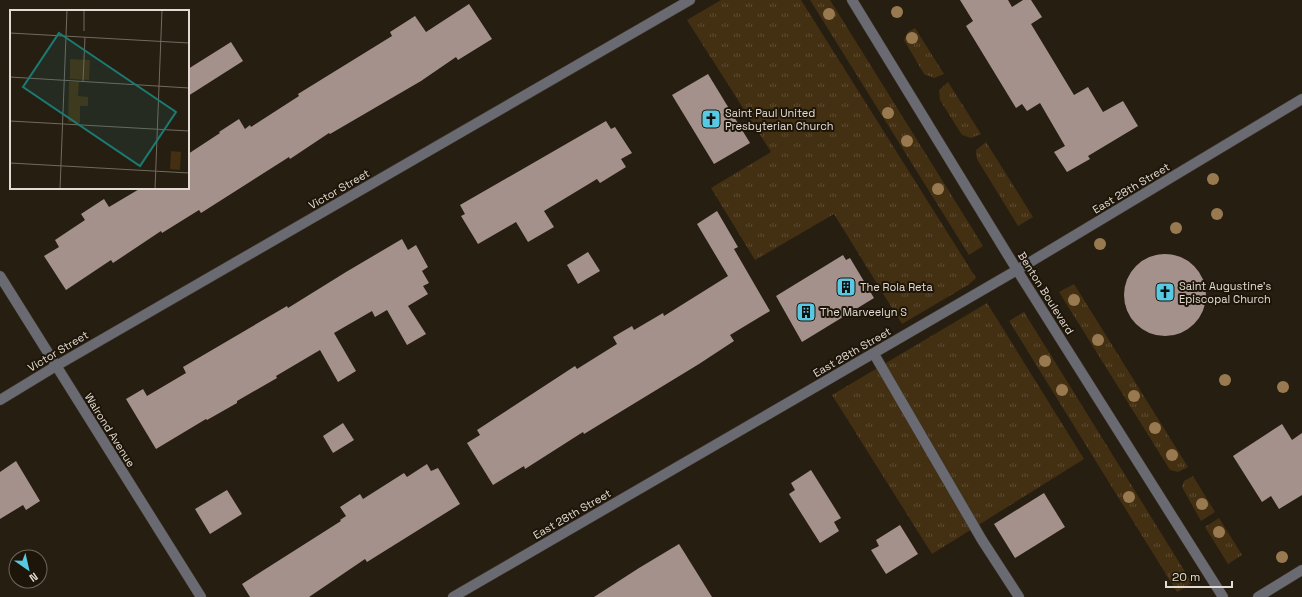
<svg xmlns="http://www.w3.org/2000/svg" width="1302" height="597" font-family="'Space Grotesk',sans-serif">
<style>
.grass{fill:url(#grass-tufts)}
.building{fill:#a5918c}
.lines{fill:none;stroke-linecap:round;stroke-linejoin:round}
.minor-casing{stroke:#41382d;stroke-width:11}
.minor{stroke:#6a6b72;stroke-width:10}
.tree{fill:#997a50}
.labels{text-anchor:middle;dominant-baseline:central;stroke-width:4;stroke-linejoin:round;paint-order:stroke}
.poi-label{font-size:11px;fill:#e1dbd3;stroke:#1e1509;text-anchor:start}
.street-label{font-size:11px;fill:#e1dbd3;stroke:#1e1509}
.inset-road{fill:none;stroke:#716a5f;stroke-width:1}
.view{fill:#1a7b73;fill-opacity:0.15;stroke:#1a7b73;stroke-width:2}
.inset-edge{fill:none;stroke:#e1dbd3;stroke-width:2}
</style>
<defs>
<pattern id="grass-tufts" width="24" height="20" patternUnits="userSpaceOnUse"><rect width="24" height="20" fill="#432f11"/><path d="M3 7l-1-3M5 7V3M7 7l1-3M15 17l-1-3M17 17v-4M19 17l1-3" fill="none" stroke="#5e4d33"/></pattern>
</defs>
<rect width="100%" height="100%" fill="#271e12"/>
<g class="grass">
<path d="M721 0H801L976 278 968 285 902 324 834 214 755 260 711 188 771 152 687 20Z"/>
<path d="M810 0H830L983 246 969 255Z"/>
<path d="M915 28 944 74 934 78 924 74 904 40 908 32Z"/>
<path d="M948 82 981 134 971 138 962 135 940 100 939 90Z"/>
<path d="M986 142 1033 217 1018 226 977 159 976 150Z"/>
<path d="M1074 284 1188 467 1178 472 1170 470 1059 292Z"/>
<path d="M987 303 1084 459 932 554 832 395Z"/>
<path d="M1024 312 1192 583 1177 592 1009 321Z"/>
<path d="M1193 476 1215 512 1201 521 1182 487 1184 481Z"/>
<path d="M1219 518 1242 555 1228 564 1205 527Z"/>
</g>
<g class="building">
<path d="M960 0H1008L1012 7 1023 0H1031L1042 17 1031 24 1074 95 1088 87 1103 112 1123 101 1138 126 1088 156 1090 159 1067 172 1054 152 1065 146 1040 103 1027 111 1022 104 1016 108 966 26 973 21Z"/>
<path d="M469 4 492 39 458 60 456 57 421 81 330 134 329 133 290 159 289 157 201 213 199 210 162 233 161 231 113 263 111 260 66 290 44 256 59 247 55 240 85 220 81 214 104 199 109 207 141 188H188V154L220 133 219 132 239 119 245 129 250 125 251 127 299 96 298 94 392 36 390 32 415 16 426 32Z"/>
<path d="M231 42 243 61 188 96V69Z"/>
<path d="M708 74 750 143 714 164 672 95Z"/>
<path d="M606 121 611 129 615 127 632 153 621 159 626 167 600 183 597 179 544 211 554 227 528 242 516 222 478 244 461 216 465 214 460 205Z"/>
<path d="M717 211 738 247 734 249 770 311 730 335 734 341 699 364 584 434 583 432 525 469 524 466 493 485 467 443 480 435 477 430 575 366 577 369 617 344 613 337 632 326 634 330 663 313 664 316 728 276 697 224Z"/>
<path d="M402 239 408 250 416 245 428 267 422 271 429 283 423 286 428 294 408 306 426 334 407 345 387 310 375 317 372 311 334 333 356 371 338 382 320 350 276 376 277 378 237 401V403L207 420 206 419 156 449 126 399 143 389 147 396 186 373 183 367 287 306 288 308 346 272Z"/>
<path d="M588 252 600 271 578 284 567 265Z"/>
<circle cx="1165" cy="295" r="41"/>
<path d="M843 255 846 260 850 258 874 298 802 342 776 296Z"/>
<path d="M343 423 354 440 333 453 323 436Z"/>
<path d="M1282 424 1292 440 1302 433V495L1279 509 1271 496 1262 502 1233 456Z"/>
<path d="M16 461 40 501 26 510 23 505 0 519V472Z"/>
<path d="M427 464 431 471 438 468 460 504 367 562 365 559 309 597H250L242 584 341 521 340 520 346 516 340 507 360 494 363 499 404 473 407 477Z"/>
<path d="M811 470 841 518 834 522 839 531 820 543 789 494 795 490 791 483Z"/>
<path d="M227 490 242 514 210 534 195 509Z"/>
<path d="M1044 493 1065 527 1015 558 994 524Z"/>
<path d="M900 525 918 554 886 574 871 550 879 546 876 540Z"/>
<path d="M679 544 712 597H594L639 568Z"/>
</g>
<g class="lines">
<defs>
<g id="minor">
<path d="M852 0 1017 270 1223 597"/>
<path d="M0 276 201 597"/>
<path d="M874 354 982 540 1019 597"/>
<path d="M0 400 56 366 690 0"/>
<path d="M453 597 1017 270 1302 99"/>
<path d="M1258 597 1302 570"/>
</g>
</defs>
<use href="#minor" class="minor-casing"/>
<use href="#minor" class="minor"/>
</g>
<g class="tree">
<circle cx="897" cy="12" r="6"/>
<circle cx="829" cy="14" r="6"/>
<circle cx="912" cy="38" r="6"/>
<circle cx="888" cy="113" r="6"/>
<circle cx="907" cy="141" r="6"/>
<circle cx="1213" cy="179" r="6"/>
<circle cx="938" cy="189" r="6"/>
<circle cx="1217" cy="214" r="6"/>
<circle cx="1176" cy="228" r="6"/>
<circle cx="1100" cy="244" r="6"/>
<circle cx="1074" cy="300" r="6"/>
<circle cx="1098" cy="340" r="6"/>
<circle cx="1045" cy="361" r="6"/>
<circle cx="1225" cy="380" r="6"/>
<circle cx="1283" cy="387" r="6"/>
<circle cx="1062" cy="390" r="6"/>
<circle cx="1134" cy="396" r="6"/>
<circle cx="1155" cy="428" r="6"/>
<circle cx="1172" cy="455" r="6"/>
<circle cx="1129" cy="497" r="6"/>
<circle cx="1202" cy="504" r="6"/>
<circle cx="1219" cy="532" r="6"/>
<circle cx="1282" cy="557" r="6"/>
</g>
<defs>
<symbol id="church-square" viewBox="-11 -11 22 22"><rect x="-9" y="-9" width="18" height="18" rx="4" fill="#58c9e3" stroke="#1e1509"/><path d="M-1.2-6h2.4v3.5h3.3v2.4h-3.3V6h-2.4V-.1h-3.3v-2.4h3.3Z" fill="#111"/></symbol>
<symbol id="building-square" viewBox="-11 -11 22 22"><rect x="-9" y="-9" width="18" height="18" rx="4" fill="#58c9e3" stroke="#1e1509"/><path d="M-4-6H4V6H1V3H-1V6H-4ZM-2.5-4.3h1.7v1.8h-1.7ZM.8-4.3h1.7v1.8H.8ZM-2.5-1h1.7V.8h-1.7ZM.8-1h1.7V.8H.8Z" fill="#111"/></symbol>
</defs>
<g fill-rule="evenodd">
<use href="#church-square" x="700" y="108" width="22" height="22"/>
<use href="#building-square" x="835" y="276" width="22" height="22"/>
<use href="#church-square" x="1154" y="281" width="22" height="22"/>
<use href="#building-square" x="795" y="301" width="22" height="22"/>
</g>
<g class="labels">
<g class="poi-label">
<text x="725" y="113">Saint Paul United<tspan x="725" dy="13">Presbyterian Church</tspan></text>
<text x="1179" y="286">Saint Augustine's<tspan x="1179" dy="13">Episcopal Church</tspan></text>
<text x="860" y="287">The Rola Reta</text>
<text x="820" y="312">The Marveelyn S</text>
</g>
<g class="street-label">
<text transform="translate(1131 188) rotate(-31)">East 28th Street</text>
<text transform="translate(339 189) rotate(-30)">Victor Street</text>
<text transform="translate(1046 293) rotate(58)">Benton Boulevard</text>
<text transform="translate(58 351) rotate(-31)">Victor Street</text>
<text transform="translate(852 352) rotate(-30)">East 28th Street</text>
<text transform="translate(110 430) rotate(58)">Walrond Avenue</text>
<text transform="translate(572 514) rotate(-30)">East 28th Street</text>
</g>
</g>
<g transform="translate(10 10)">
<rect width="179" height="179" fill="#271e12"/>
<path d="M60 49 80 50 79 70 60 69ZM59 72H69L68 86 78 87V96H70V113L58 112ZM161 141 171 142 170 160 160 159Z" fill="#432f11"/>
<path class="inset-road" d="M74 21V0M0 23 179 33M0 67 179 78M73 71 75 27M0 111 179 121M0 153 179 163M50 179 57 0M145 179 152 0"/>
<path class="view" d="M49 23 166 102 130 156 13 77Z"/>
<rect width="179" height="179" class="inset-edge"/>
</g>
<g transform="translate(28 569) rotate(146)"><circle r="19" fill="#1e1509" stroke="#6c645a"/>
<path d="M0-3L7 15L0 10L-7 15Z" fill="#58c9e3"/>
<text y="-6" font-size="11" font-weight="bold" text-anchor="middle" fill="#e1dbd3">N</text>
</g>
<path d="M1166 581v6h66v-6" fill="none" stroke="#e1dbd3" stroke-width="2"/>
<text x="1172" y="581" font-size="12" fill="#e1dbd3" stroke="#1e1509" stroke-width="3" paint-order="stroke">20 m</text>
</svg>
